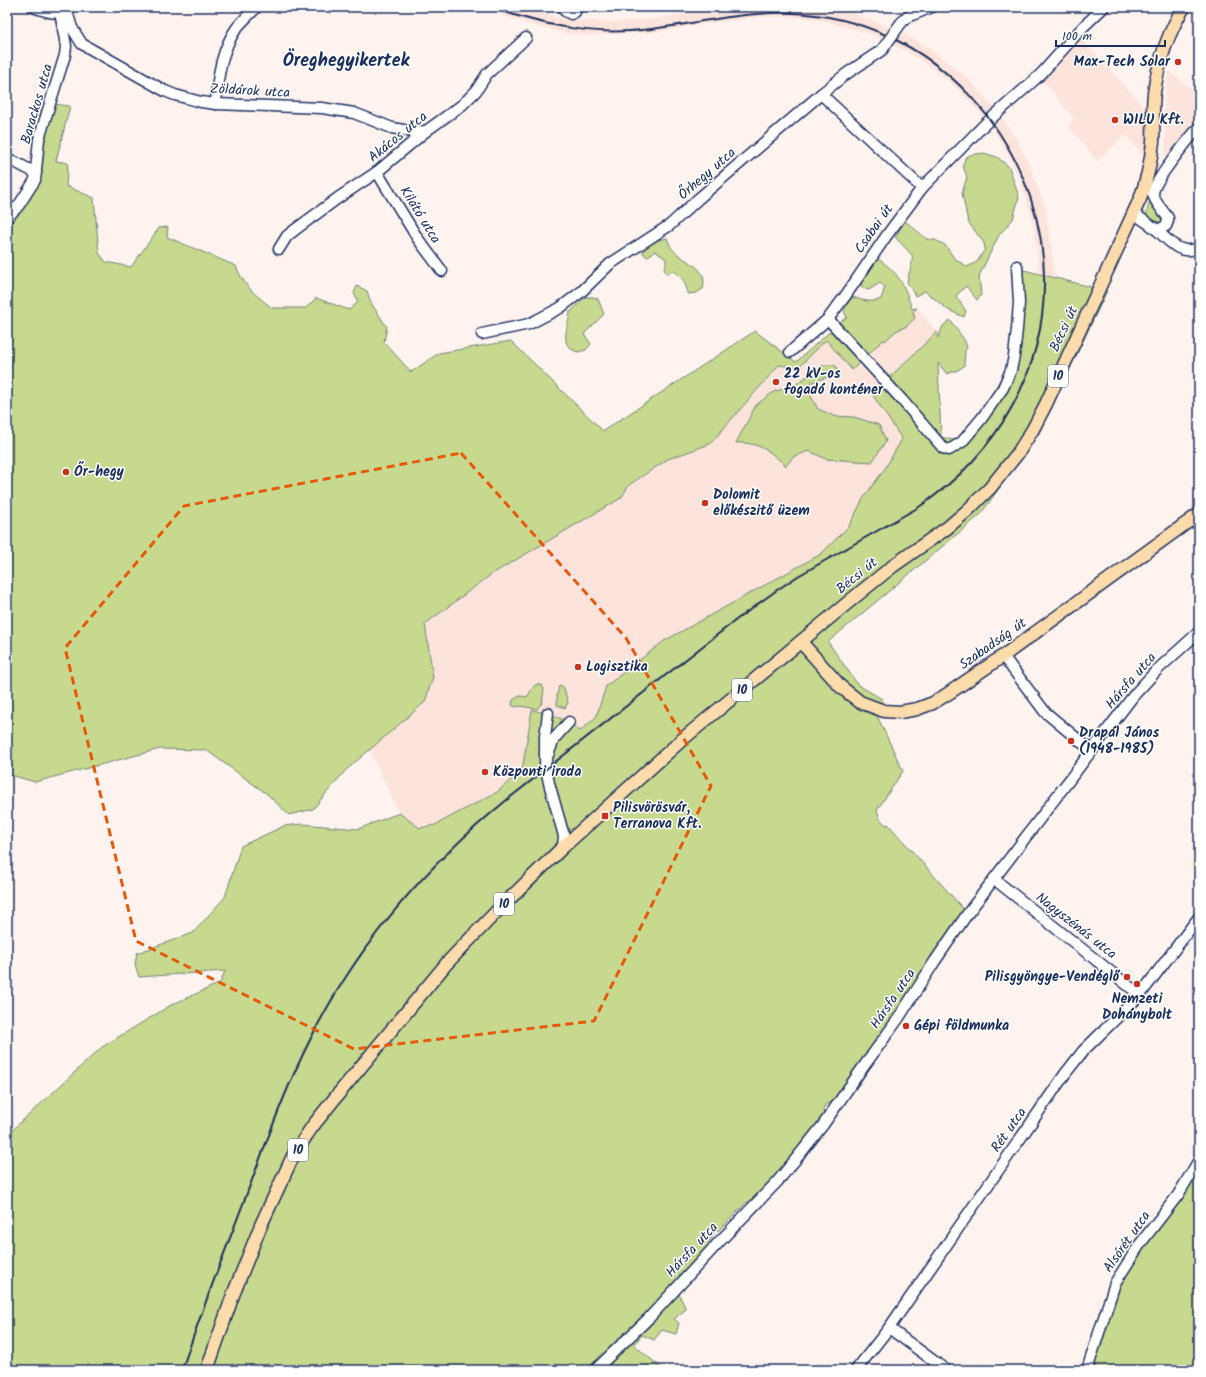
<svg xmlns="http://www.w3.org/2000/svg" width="1206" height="1377" font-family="Kalam,sans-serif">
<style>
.built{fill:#fce4dc}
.green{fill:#c7d98e;stroke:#718476}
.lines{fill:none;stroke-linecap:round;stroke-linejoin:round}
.minor-casing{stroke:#1b2f5e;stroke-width:13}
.major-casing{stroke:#1b2f5e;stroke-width:15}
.minor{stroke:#fff;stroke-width:10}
.major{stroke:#fcdcac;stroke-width:12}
.rail{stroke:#1b2f5e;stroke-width:2}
.minor-bridge-casing{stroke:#1b2f5e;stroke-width:13;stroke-linecap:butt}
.minor-bridge{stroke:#fff;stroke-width:10}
.marked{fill:none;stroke:#e8590c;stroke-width:3;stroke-dasharray:8 5;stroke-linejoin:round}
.poi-dot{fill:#c8321e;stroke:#fff;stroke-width:1.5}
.labels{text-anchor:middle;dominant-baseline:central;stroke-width:3;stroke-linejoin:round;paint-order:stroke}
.shield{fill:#fff;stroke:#5f6d8e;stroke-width:1}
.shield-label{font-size:13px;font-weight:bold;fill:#1b2f5e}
.poi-label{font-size:14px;font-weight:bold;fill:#1b2f5e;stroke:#fff;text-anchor:start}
.street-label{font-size:14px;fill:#1b2f5e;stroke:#fff}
.district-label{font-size:18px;font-weight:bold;fill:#1b2f5e;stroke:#fff}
</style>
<rect width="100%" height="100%" fill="#fef3ef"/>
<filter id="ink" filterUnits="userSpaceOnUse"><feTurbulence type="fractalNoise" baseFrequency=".025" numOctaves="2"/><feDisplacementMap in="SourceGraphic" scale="8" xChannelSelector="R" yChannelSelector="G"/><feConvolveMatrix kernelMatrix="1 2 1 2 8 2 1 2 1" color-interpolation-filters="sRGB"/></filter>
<g filter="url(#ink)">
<g class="built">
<path d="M476 7H522L555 17 572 20 613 22 653 19 721 7H827L838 9 886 25 901 32 930 49 969 79 995 109 984 117 960 91 947 79 935 70 906 51 868 33 816 19 798 17H761L717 22 655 32 592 35 571 34 539 27Z"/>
<path d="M1080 37 1147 110 1144 156 1125 135 1097 161 1068 125 1074 119 1043 80Z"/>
<path d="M1169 71 1199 95V117L1166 157 1164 113 1165 94Z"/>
<path d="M1002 118 1017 140 1033 173 1045 208 1052 246 1054 280 1052 315 1044 357 1019 414 996 451 968 481 944 501 904 527 781 599 570 761 563 752 573 743 575 739 753 601 774 586 898 513 934 490 971 456 996 425 1016 390 1024 371 1030 353 1038 313 1040 282 1037 249 1031 214 1020 180 1005 148 991 127Z"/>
<path d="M917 308 937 332 872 394 902 439 884 470 864 497 849 526 821 554 664 641 607 686 596 717 580 731 569 722 555 716 532 710 522 770 497 792 435 825 420 828 399 813 369 749 425 702 433 677 425 624 492 574 621 498 629 485 668 459 710 444 780 365 798 368 826 340 852 370Z"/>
</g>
<g class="green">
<path d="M53 104 70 106 56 161 68 163 66 186 94 198 99 253 106 262 131 267 159 228 168 227 167 237 236 266C245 288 255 294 272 308H306L316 298 349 310 358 302 354 293 357 286 367 291 371 303 387 327 384 342 411 372 439 353 511 341 603 431 755 331 796 362 844 319 847 318 844 311 849 301 853 297C864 301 871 303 881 299L885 287 880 283 869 290 862 288 861 280 877 258C899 273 904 284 912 309L917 308 913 312 915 318 907 326 896 331 885 341 883 340 852 370 826 340 798 368 779 365 710 444 668 459 629 485 621 498 492 574 425 624 433 677 425 702 345 771 313 809 289 815 267 794 206 750 160 749 35 782 7 774V222L38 181 41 138Z"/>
<path d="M984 153 997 157 1009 167 1019 197 1013 219 999 235 979 276 981 295 977 300 966 286 956 296 966 311 964 317 948 310 925 291 915 296 907 282C908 274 914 262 912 255L895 237 905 221 927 239 935 240 945 245 954 258 967 267 977 262 985 249 984 243 968 222 962 193 967 177 963 166 965 158 970 155Z"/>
<path d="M1150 200 1165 219 1161 223 1147 217 1146 214Z"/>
<path d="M667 238C669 242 670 247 673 250 685 263 709 266 703 289L696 293 688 294C686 284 682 276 674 271L667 274 664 269 666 264V259L655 251 647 257 643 253C647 238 655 242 667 238Z"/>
<path d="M1016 268 1107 291 1040 431 980 515 828 642 858 685 882 699 886 706 872 705 903 771 877 810 880 819 886 825 888 824 966 912 837 1101 826 1104 823 1109 825 1120 759 1202H747L718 1231 716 1228 708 1245V1253L676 1288 686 1309 674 1319 679 1323 676 1334 662 1330 654 1340 642 1335 634 1345 664 1370H7V1135L102 1047 171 1005 220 983 225 971 139 977 135 964 137 953 193 933 225 897 241 846 284 826 302 824 358 829 399 813 420 828 435 825 497 792 522 770 532 710C551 714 565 718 580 731L596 717 606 686 664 641 821 554 849 526 864 497 884 470 902 439 872 394 937 332 938 338 943 326 950 320 965 341 967 348 965 350 964 366 958 370 947 374 938 363 941 437 957 441 985 406 1008 366 1015 314Z"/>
<path d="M586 297H593L598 299 604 314 584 334 591 344 586 350 578 352C557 346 569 327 570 312Z"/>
<path d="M823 365H835L839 373 810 383 808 391 818 409 834 416 854 417 879 425 886 441 872 462 826 459 809 451 793 457 786 466C770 451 759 442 736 443L756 405 775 391 792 387Z"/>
<path d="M538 684 542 686 544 689 542 703 537 709 521 706 515 707 512 705 513 700 520 696 527 697 534 686Z"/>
<path d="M561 685 564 688 568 703 565 708 557 705V695L559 686Z"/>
<path d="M1199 1162V1370H1091L1116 1292Z"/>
</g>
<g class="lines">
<defs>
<g id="minor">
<path d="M33 7C45 11 54 16 66 9"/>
<path d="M563 7 565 11 571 14 575 12 577 7"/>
<path d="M66 8 72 28 82 44 165 91 175 95 201 102 216 104 322 108 354 113 392 128 414 132 426 131"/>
<path d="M901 23 907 17 932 7"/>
<path d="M821 94 922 188"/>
<path d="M216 104C217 78 221 51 236 29 242 21 250 14 257 7"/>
<path d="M7 158 36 173"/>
<path d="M377 172 418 239 442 271"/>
<path d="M1134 214C1142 219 1151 225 1158 231 1170 242 1182 257 1199 247"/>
<path d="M7 218 19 205 35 180 39 139 65 55 66 46 60 12"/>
<path d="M1157 230 1166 226 1168 221V218C1164 211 1154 202 1153 194 1153 181 1190 138 1199 127"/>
<path d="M279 249 287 236 296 229 338 198 377 172 426 131 462 105 476 91 487 74 526 38"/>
<path d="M828 319 902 400 943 448 949 450 962 442 982 418 1003 388 1011 370 1014 356 1017 329 1019 303 1017 266"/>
<path d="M482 334 529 324 560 308 581 292 610 264 670 225 698 199 821 94 846 74 882 50"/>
<path d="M790 352 828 319 846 295 887 235 922 188 985 124 1041 74 1083 27 1104 7"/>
<path d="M1193 519 1199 526"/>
<path d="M1003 656 1045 712 1092 751"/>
<path d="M545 759V737L548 713"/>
<path d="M563 847 564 836 549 783 545 763 554 739 569 722"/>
<path d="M994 879 1140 995"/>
<path d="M889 1328 946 1370"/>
<path d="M595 1370 649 1318 720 1241 777 1182 800 1154 823 1125 859 1073 898 1019 935 961 968 913 1134 695 1157 670 1199 632"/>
<path d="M856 1370 889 1328 1065 1074 1083 1051 1140 995 1199 917"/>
<path d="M1087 1370 1115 1283 1140 1244 1178 1195 1199 1160"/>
</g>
<g id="major">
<path d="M801 642 841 687 860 702 884 711 900 712 917 709 933 703 949 693 1003 656 1199 514"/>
<path d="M207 1370 233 1295 261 1225 293 1156 312 1127 335 1098 447 963 499 909 563 847 684 738 862 591 893 566 947 528 968 510 990 488 1018 453 1033 429 1046 404 1140 199C1147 180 1151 162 1153 142 1154 126 1152 109 1154 93 1158 63 1168 33 1184 7"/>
</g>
</defs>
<use href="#minor" class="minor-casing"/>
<use href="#major" class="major-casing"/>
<use href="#minor" class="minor"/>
<use href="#major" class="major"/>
<path class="rail" d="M182 1370C201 1311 224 1254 246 1196 266 1143 285 1089 311 1038 358 944 427 865 508 799L736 620 777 590 798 576 919 507C997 454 1047 371 1044 274 1040 138 931 18 792 13 737 11 684 27 630 31 582 34 536 23 490 7"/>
<defs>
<path id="minor-bridge" d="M882 50 901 23"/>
</defs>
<use href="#minor-bridge" class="minor-bridge-casing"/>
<use href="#minor-bridge" class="minor-bridge"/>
</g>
</g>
<path class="marked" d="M461 453 626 638 711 786 594 1021 354 1049 136 941 65 648 184 506Z"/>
<g class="poi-dot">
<circle cx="1178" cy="62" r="4"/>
<circle cx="1115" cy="120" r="4"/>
<circle cx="776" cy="382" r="4"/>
<circle cx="66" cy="472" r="4"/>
<circle cx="705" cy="503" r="4"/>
<circle cx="578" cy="667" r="4"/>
<circle cx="1071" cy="741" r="4"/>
<circle cx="485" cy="772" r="4"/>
<rect x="601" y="812" width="8" height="8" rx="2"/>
<circle cx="1127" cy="977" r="4"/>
<circle cx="1137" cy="984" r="4"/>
<circle cx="906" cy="1026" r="4"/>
</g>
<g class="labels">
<g class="shield">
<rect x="1048" y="365" width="20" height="22" rx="3"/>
<rect x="732" y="679" width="20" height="22" rx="3"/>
<rect x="494" y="893" width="20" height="22" rx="3"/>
<rect x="288" y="1139" width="20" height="22" rx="3"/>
</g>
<g class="shield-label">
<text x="1058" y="376">10</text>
<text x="742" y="690">10</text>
<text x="504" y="904">10</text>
<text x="298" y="1150">10</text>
</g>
<g class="poi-label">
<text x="1170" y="62" text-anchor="end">Max-Tech Solar</text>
<text x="1123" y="120">WILU Kft.</text>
<text x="784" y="374">22 kV-os<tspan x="784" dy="16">fogadó konténer</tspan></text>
<text x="74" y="472">Őr-hegy</text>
<text x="713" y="495">Dolomit<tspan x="713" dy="16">előkészitő üzem</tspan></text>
<text x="586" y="667">Logisztika</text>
<text x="1079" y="733">Drapál János<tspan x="1079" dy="16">(1948-1985)</tspan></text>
<text x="493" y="772">Központi iroda</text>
<text x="613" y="808">Pilisvörösvár,<tspan x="613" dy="16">Terranova Kft.</tspan></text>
<text x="1119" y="977" text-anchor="end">Pilisgyöngye-Vendéglő</text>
<text x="1137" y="999" text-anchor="middle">Nemzeti<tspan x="1137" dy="16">Dohánybolt</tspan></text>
<text x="914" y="1026">Gépi földmunka</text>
</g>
<g class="street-label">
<text transform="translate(250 91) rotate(3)">Zöldárok utca</text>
<text transform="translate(37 104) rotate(-74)">Barackos utca</text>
<text transform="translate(398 137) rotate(-39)">Akácos utca</text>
<text transform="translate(707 174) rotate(-41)">Őrhegy utca</text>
<text transform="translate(420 215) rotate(58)">Kilátó utca</text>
<text transform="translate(874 229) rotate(-55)">Csabai út</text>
<text transform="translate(1064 329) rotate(-65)">Bécsi út</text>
<text transform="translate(857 576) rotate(-39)">Bécsi út</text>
<text transform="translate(993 644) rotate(-35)">Szabadság út</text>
<text transform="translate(1131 681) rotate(-49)">Hársfa utca</text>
<text transform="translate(1076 926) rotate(38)">Nagyszénás utca</text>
<text transform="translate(893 999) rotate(-56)">Hársfa utca</text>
<text transform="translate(1009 1130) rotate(-55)">Rét utca</text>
<text transform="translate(1127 1242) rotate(-55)">Alsórét utca</text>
<text transform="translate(692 1250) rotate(-47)">Hársfa utca</text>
</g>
<g class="district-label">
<text x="346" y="61">Öreghegyikertek</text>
</g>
</g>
<rect width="1206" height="1377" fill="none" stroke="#fff" stroke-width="24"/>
<rect x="12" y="12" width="1182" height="1353" fill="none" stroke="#1b2f5e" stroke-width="1.5" filter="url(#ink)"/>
<path d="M1056 40v6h109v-6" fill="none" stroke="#1b2f5e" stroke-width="2"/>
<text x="1062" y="40" font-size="12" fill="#1b2f5e" stroke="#ffffff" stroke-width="3" paint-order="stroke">100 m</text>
</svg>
